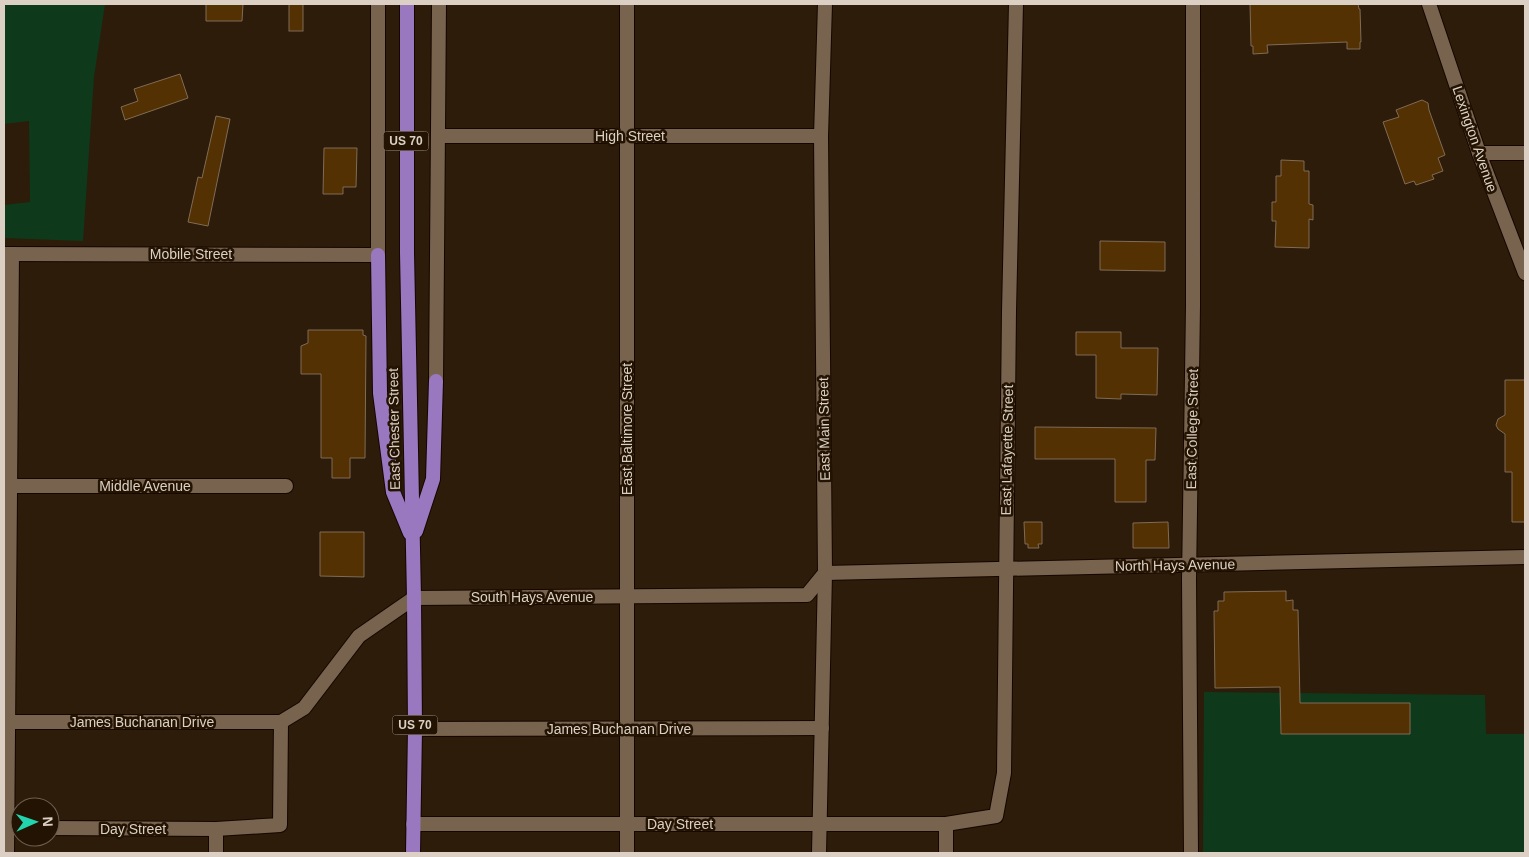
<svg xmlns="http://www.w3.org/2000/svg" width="1529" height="857" font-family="Helvetica,sans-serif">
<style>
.green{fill:#0e3a1b}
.building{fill:#533102;stroke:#806b56}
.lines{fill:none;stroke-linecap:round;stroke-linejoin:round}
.minor-casing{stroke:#150600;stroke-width:16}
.tertiary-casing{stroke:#150600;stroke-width:16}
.secondary-casing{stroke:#150600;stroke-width:16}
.trunk-casing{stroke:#150600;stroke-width:16}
.minor{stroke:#78634f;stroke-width:14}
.tertiary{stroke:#78634f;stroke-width:14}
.secondary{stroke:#78634f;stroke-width:14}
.trunk{stroke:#9978c0;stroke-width:14}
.labels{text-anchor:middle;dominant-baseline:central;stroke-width:5;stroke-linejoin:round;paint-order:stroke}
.shield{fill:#231302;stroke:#a4978a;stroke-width:1}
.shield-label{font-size:12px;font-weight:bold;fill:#dcd0c4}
.street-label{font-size:14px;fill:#dcd0c4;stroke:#231302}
</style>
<rect width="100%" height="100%" fill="#2d1c09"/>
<g class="green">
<path d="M4 4H105L94 77 83 241 4 238V205L30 202 29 121 4 124Z"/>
<path d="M1204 692 1485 695 1486 734H1525V853H1203Z"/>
</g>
<g class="building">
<path d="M206 4H243L242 21H206Z"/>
<rect x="289" y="4" width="14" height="27"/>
<path d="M1250 4H1358L1359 9H1360L1361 42H1360V49H1347V42L1267 45 1268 53 1253 54V46H1251Z"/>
<path d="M180 74 188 98 125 120 121 107 138 101 134 89Z"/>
<path d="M1422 100 1428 103 1429 110 1445 155 1438 158 1443 171 1432 175 1434 179 1416 185 1414 181 1405 184 1383 122 1399 117 1396 110Z"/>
<path d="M216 116 230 119 208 226 188 222 198 177 202 178Z"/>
<path d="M324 148H357L356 187H343V194H323Z"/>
<path d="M1281 160 1304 161V171H1309V204L1313 205V220L1309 219V248L1275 247 1276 221H1272V202H1276V176H1281Z"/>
<path d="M1100 241 1165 242V271L1100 270Z"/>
<path d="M308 330H363V335L366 336 365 458H350V478H332V458H321V374H301V346L308 343Z"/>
<path d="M1076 332H1121V348H1158L1157 395 1121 394V399L1096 398V355H1076Z"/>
<path d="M1505 380H1525V522H1512V472H1505V434L1498 429 1496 425 1498 419 1505 415Z"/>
<path d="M1035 427 1156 428 1155 460H1146V502H1115V459H1035Z"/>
<path d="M1024 522H1042V544H1038L1039 548H1028V544H1025Z"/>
<path d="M1168 522 1169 548H1133V523Z"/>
<path d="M320 532H364V577L320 576Z"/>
<path d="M1286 591V601L1293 600V610H1298L1300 703H1410V734H1281L1280 687 1215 688 1214 611H1218V601H1224V592Z"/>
</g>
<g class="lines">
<defs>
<g id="minor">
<path d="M627 4V853"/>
<path d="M439 136H821"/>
<path d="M1479 153H1525"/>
<path d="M4 254 378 255"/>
<path d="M4 486H286"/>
<path d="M415 729 822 728"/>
<path d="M413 824H946L996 816 1004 773 1009 311 1016 4"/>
<path d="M946 824V853"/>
<path d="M50 828 216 829 280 825 281 722"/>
<path d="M7 853 12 254"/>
<path d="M216 853V829"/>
<path d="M1191 853 1189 580 1193 306V4"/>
</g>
<g id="tertiary">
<path d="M1429 4 1479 153 1525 273"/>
<path d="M378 255V4"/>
<path d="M436 381 439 4"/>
<path d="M4 722H281L304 708 359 636 414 598 807 595 825 573 1525 557"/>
</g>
<path id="secondary" d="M819 853 825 573 821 136 825 4"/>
<g id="trunk">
<path d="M407 4V253L414 598 415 729 413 853"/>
<path d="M378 255 380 393 393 492 410 533"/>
<path d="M416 531 433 479 436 381"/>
</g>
</defs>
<use href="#minor" class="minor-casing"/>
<use href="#tertiary" class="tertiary-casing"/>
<use href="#secondary" class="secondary-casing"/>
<use href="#trunk" class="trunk-casing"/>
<use href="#minor" class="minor"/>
<use href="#tertiary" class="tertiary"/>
<use href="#secondary" class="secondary"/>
<use href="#trunk" class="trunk"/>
</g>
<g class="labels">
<g class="shield">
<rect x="383.5" y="131.5" width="45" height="19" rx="4"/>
<rect x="392.5" y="715.5" width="45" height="19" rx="4"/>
</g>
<g class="shield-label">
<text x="406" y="141">US 70</text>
<text x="415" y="725">US 70</text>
</g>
<g class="street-label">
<text x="630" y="136">High Street</text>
<text transform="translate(1475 139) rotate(71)">Lexington Avenue</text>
<text x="191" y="254">Mobile Street</text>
<text transform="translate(394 429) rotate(-91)">East Chester Street</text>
<text transform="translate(627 429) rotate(-90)">East Baltimore Street</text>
<text transform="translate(824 429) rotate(-91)">East Main Street</text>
<text transform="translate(1192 429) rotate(-89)">East College Street</text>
<text transform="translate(1007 450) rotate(-89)">East Lafayette Street</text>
<text x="145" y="486">Middle Avenue</text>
<text transform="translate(1175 565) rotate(-1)">North Hays Avenue</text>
<text x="532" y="597">South Hays Avenue</text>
<text x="142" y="722">James Buchanan Drive</text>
<text x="619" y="729">James Buchanan Drive</text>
<text x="680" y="824">Day Street</text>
<text x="133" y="829">Day Street</text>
</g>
</g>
<rect width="1529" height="857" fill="none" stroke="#dcd0c4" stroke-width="10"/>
<g transform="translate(35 822) rotate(88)"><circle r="24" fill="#231302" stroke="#6d5f50"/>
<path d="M0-4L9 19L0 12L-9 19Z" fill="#23d5af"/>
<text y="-8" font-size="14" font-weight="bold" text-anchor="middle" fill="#dcd0c4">N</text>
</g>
</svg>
